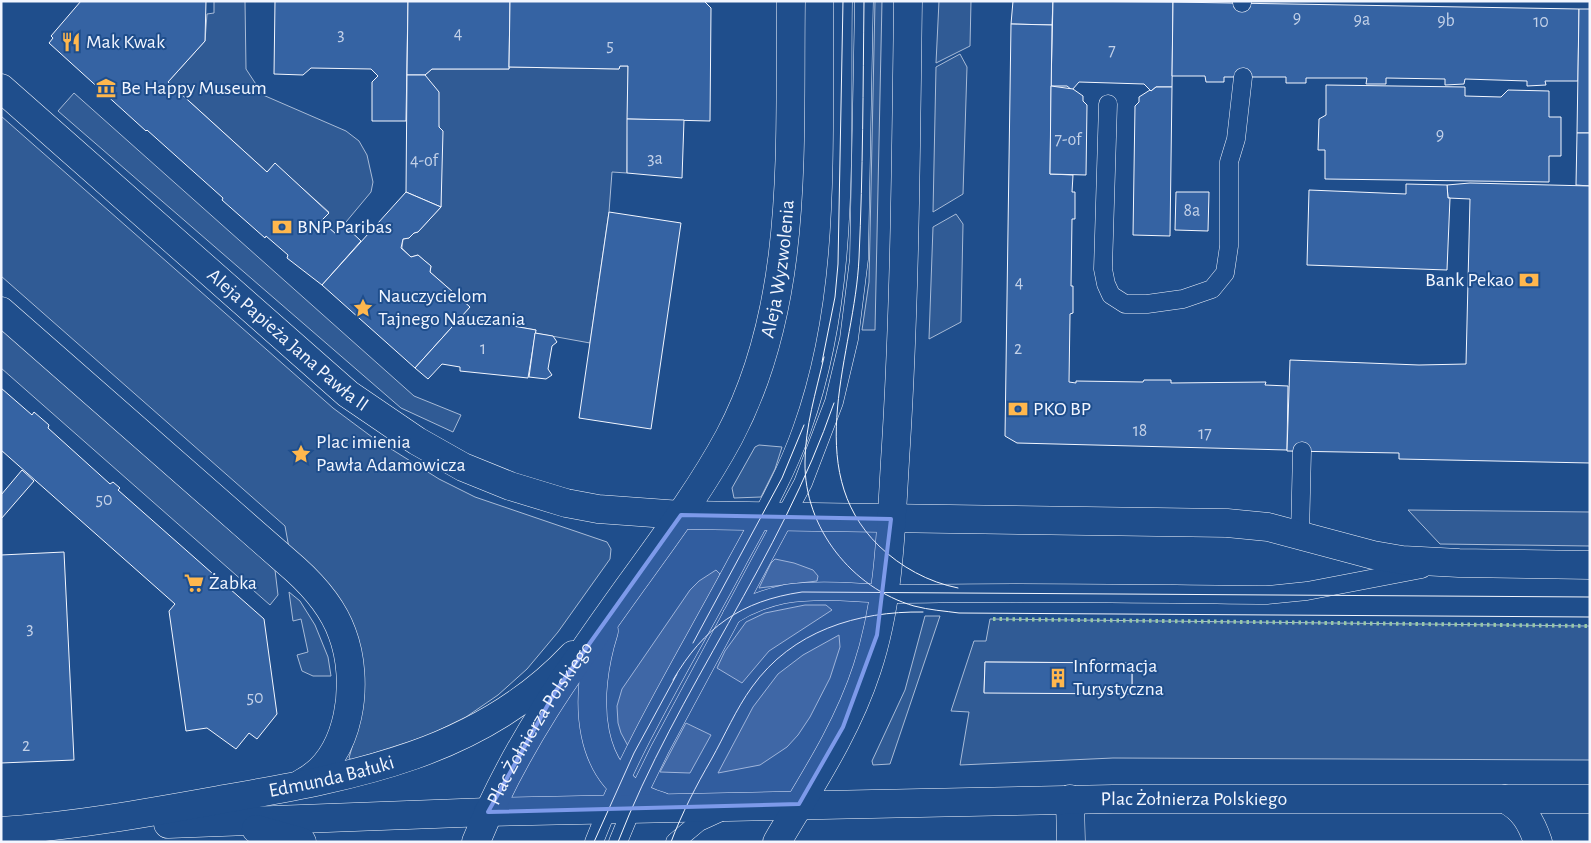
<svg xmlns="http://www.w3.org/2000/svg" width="1591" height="843" font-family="'Alegreya Sans',sans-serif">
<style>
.built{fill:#305b95;stroke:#a8bbd7;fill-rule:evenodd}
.building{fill:#3563a3;stroke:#f2f6ff}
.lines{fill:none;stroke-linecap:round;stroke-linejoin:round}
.service-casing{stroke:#f2f6ff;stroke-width:19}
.minor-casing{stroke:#f2f6ff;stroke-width:29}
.tertiary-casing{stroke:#f2f6ff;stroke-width:29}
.service{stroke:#1f4e8c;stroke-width:18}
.minor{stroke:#1f4e8c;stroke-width:28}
.tertiary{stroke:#1f4e8c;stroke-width:28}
.tram{stroke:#f2f6ff;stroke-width:1}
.hedge{stroke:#97c8a6;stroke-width:4;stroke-dasharray:2.5 4;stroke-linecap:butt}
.marked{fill:#7d9aea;fill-opacity:0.2;stroke:#7d9aea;stroke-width:4;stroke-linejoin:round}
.labels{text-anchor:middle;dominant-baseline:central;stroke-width:4;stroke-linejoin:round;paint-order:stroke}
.number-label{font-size:18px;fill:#c3d1e8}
.poi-label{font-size:20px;fill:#f2f6ff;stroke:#1f4e8c;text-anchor:start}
.street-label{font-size:20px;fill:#f2f6ff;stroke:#1f4e8c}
</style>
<rect width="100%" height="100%" fill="#1f4e8c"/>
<g class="built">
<path d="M214 1H245L246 69 263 95 346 131 359 141 367 155 373 182 371 192 336 234 321 221 329 212 275 164 267 172 168 82 205 41 207 14 214 13Z"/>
<path d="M875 1H882L875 330H862L869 282Z"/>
<path d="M939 1H971L970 46 936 63Z"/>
<path d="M960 54 967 67 963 194 933 212 936 67Z"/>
<path d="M620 66H628L627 173 612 172 609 212 590 343 535 333 536 330 461 317 470 307 430 272 431 266 425 261 418 255 411 257 402 248 403 239 409 238 414 233 418 232 441 207 439 127 425 75 432 69H509V67L619 69Z"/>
<path d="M74 93 414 396 461 415 453 432 401 408 58 111Z"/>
<path d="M1 116 333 408 372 437 439 479 475 497 607 542 611 549 610 559 558 632 527 669 498 695 466 717 427 736 352 760 349 758 356 733 362 700 289 548 285 526 1 276Z"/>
<path d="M956 214 963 224 961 322 929 339 933 227Z"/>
<path d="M1 329 275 570 278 595 270 605 1 368Z"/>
<path d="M759 445 782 447 775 469 761 497 734 498 732 488 755 447Z"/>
<path d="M1408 510 1590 512V546L1440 544Z"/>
<path d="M775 559 794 563 813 570 818 576 817 581 759 588 771 563Z"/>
<path d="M716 570 720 574 718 579 628 746 621 733 618 723 617 706 622 689 690 590 699 581Z"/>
<path d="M289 592 300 601 315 625 328 657 331 676H313L302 671 297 655 308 652 301 619 293 621Z"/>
<path d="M805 605H826L832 610 769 651 742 683 717 668 725 651 746 622 765 613Z"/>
<path d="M925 616H940L890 764 873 765 872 761 905 690Z"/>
<path d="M990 619 1590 626V760L1113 758 960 765 969 712 951 711 974 641H986ZM985 662 1132 663V693L984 692Z"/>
<path d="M839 635 840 647 830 678 810 717 798 735 787 747 760 765 718 773 753 707 778 674 803 655Z"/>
<path d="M686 723 711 735 690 773 660 772Z"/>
</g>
<g class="building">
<path d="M81 1H206L205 41 168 82 267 172 275 163 329 213 321 221 336 234 344 225 361 241 322 285 287 258 288 255 266 236 265 238 222 200 223 198 147 130 146 131 49 43 53 38 51 36Z"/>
<path d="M275 1H408L406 121H372V82L378 76 371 69 311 68 303 75 274 74Z"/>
<path d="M408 1H510L509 69H432L425 75H407Z"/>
<path d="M510 1H704L711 8 710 121 627 119 628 66H620L619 69 509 67Z"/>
<path d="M1013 1H1053L1052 25 1011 24Z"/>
<path d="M1053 1 1173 2 1172 87H1156L1151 91 1144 84 1079 82 1072 90 1067 86H1051Z"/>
<path d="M1173 2 1579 9 1578 81H1545L1546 85 1527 86V81L1465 79 1464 84 1445 85V79L1386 78V84H1366L1367 78H1306V83H1286V77H1224V82H1206L1205 76H1172Z"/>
<path d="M1579 9H1590V133H1577Z"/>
<path d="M1011 24 1052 25 1050 174 1073 175 1072 192H1075V219H1072L1071 286H1073V313L1070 314 1069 382 1076 383V381L1143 382 1144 380H1171V383L1266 382 1265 385 1288 386 1287 450 1017 443 1005 436Z"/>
<path d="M407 75H425L439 92V127L443 131 441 207 406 192Z"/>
<path d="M1326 85 1465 87V96L1501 97 1508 90 1549 91V117H1561V156H1549V182L1325 179V150H1318L1319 119 1326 115Z"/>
<path d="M1051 86 1073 89 1083 96V101L1087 105 1086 175 1050 174Z"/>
<path d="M1172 87 1170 236 1133 235 1135 106 1139 102V97L1150 90 1151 91 1156 87Z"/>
<path d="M627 119 684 120 682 178 627 173Z"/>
<path d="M1577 133H1590V186L1576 185Z"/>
<path d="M1470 183 1590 186V463L1399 459V453L1287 451 1290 360 1419 365 1466 364 1470 199 1448 198 1447 185Z"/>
<path d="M1406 184 1447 185 1448 198H1450L1447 270 1307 265 1309 190 1406 194Z"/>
<path d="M406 192 441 207 418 232 414 233 409 238 403 239 401 248 411 257 418 255 425 261 431 266 430 272 470 307 415 368 322 285Z"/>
<path d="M1176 192H1209L1208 231 1175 230Z"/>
<path d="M609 212 681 223 651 429 579 418Z"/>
<path d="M461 317 536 330 528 378 460 371V367L442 364 428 379 415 368Z"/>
<path d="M535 333 553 336 557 342 552 346 548 369 552 375 546 379 529 377Z"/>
<path d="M1 388 32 415 34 412 49 425 48 428 110 484 113 482 120 488 118 490 264 619 277 714 257 739 249 733 236 749 207 728 186 731 169 611 175 604 1 450Z"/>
<path d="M22 470 34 481 1 519V495Z"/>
<path d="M64 552 74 760 1 763V555Z"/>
<path d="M985 662 1132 663V694L984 693Z"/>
</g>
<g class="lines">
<defs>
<g id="service">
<path d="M1242 1V3"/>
<path d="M1108 104 1103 269 1106 284 1111 295 1125 304H1147L1183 299 1212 289 1225 273 1229 246V162L1236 139 1243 77"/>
<path d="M1300 535 1302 451"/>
<path d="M732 615C748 605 766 598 785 594 824 588 863 594 902 594 1024 591 1145 594 1267 595L1307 591 1422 569"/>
<path d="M594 842C632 744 688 654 737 562 761 518 786 475 802 429 851 293 841 144 843 1"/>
<path d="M618 842 637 796 660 749 803 483 834 402 849 339 859 259 864 1"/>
<path d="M675 842 699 822 723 811"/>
</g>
<g id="minor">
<path d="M1 311 295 569C315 587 333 608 342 633 360 680 352 757 302 783"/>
<path d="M1070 799 1071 842"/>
<path d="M1505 799C1524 809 1531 822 1538 842"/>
<path d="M168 824 488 812"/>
<path d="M256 829 302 842"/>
<path id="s1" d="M1 831C74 826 147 813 219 800 349 777 478 756 573 655"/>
</g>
<g id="tertiary">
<path id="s2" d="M1 88 348 394 417 441 463 467 510 486 566 503 598 509 681 515 1227 523 1268 527 1373 555 1402 560 1459 563 1590 565"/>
<path d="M604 631C584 694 582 783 660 806"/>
<path id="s3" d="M488 812 1113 799H1590"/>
<path id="s4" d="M476 842C514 747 572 666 631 584 665 537 701 489 729 437 800 303 789 149 791 1"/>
<path d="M777 842C810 786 847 731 867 669 891 597 891 519 896 445 905 297 906 149 908 1"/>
</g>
</defs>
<use href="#service" class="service-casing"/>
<use href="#minor" class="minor-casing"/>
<use href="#tertiary" class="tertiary-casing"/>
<use href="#service" class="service"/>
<use href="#minor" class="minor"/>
<use href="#tertiary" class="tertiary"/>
<g class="tram">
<path d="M864 1C863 87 863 172 859 258 855 352 799 468 879 546 901 567 928 582 958 588"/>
<path d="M824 357C816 392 805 427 805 462 804 528 852 588 914 606 929 610 945 611 959 613L1590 617"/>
<path d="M822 362 835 297 838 264 843 1"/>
<path d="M693 643 782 478 804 425"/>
<path d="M673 680C704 627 741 601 802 592L1590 597"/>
<path d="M594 842 634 753 677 674"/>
<path d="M618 842C677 690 781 558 834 403"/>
<path d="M671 842C682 813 696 786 711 760 725 735 736 709 752 687 792 631 857 611 923 612"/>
</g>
<path class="hedge" d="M993 619 1590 626"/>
</g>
<path class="marked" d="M681 515 891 519 877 635 843 727 799 804 488 812 555 692Z"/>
<defs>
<symbol id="restaurant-bare" viewBox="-9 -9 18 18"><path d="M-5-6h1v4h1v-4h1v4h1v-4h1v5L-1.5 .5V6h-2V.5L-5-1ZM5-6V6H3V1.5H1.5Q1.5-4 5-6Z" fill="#ffb74d" stroke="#1f4e8c" stroke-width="2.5" paint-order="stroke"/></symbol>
<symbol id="museum-bare" viewBox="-9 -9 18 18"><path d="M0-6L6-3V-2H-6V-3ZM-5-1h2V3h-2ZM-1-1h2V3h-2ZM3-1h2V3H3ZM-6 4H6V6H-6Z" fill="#ffb74d" stroke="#1f4e8c" stroke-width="2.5" paint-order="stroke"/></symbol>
<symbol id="bank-bare" viewBox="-9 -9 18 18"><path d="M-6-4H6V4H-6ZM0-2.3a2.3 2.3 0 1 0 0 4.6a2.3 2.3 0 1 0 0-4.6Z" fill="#ffb74d" stroke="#1f4e8c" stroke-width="2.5" paint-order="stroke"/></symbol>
<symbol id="sight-bare" viewBox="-9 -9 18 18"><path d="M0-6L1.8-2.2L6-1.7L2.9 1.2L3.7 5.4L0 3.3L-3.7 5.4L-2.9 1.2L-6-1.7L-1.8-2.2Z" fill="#ffb74d" stroke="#1f4e8c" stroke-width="2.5" paint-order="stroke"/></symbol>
<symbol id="supermarket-bare" viewBox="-9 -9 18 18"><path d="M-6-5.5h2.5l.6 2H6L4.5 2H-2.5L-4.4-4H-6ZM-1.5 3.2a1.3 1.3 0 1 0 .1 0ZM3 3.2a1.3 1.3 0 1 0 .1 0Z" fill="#ffb74d" stroke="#1f4e8c" stroke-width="2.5" paint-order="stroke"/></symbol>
<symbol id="building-bare" viewBox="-9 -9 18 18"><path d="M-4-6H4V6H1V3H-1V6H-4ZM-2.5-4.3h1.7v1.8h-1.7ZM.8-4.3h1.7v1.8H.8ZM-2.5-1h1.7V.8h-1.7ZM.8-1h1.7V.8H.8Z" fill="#ffb74d" stroke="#1f4e8c" stroke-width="2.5" paint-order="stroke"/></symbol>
</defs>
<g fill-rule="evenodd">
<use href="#restaurant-bare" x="57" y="28" width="28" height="28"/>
<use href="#museum-bare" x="92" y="74" width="28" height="28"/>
<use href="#bank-bare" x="268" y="213" width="28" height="28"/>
<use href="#bank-bare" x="1515" y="266" width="28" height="28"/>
<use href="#sight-bare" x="349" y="294" width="28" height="28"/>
<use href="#bank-bare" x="1004" y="395" width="28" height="28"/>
<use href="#sight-bare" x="287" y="440" width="28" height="28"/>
<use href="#supermarket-bare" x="180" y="569" width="28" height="28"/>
<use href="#building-bare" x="1044" y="664" width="28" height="28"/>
</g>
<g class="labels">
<g class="number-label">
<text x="1297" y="18">9</text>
<text x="1362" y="20">9a</text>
<text x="1446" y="21">9b</text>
<text x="1541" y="22">10</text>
<text x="458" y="34">4</text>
<text x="341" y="35">3</text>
<text x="610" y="46">5</text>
<text x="1112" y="51">7</text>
<text x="1440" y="135">9</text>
<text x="1068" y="140">7-of</text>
<text x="655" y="159">3a</text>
<text x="424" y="161">4-of</text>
<text x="1192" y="211">8a</text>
<text x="1019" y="283">4</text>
<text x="483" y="349">1</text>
<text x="1018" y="349">2</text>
<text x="1140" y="431">18</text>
<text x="1205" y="434">17</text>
<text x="104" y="500">50</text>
<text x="30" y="629">3</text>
<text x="255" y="698">50</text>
<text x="26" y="746">2</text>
</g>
<g class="poi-label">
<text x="86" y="42">Mak Kwak</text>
<text x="121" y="88">Be Happy Museum</text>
<text x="297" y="227">BNP Paribas</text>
<text x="1514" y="280" text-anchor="end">Bank Pekao</text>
<text x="378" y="296">Nauczycielom<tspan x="378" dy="23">Tajnego Nauczania</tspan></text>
<text x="1033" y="409">PKO BP</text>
<text x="316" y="442">Plac imienia<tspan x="316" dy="23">Pawła Adamowicza</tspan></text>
<text x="209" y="583">Żabka</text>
<text x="1073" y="666">Informacja<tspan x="1073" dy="23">Turystyczna</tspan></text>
</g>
<g class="street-label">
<text stroke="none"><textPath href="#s4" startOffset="655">Aleja Wyzwolenia</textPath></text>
<text stroke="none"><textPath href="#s2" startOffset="382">Aleja Papieża Jana Pawła II</textPath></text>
<text stroke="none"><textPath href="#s4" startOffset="135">Plac Żołnierza Polskiego</textPath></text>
<text stroke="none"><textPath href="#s1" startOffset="335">Edmunda Bałuki</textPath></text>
<text stroke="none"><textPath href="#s3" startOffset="706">Plac Żołnierza Polskiego</textPath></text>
</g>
</g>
<rect width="1591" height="843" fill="none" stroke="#f2f6ff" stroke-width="5"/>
</svg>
